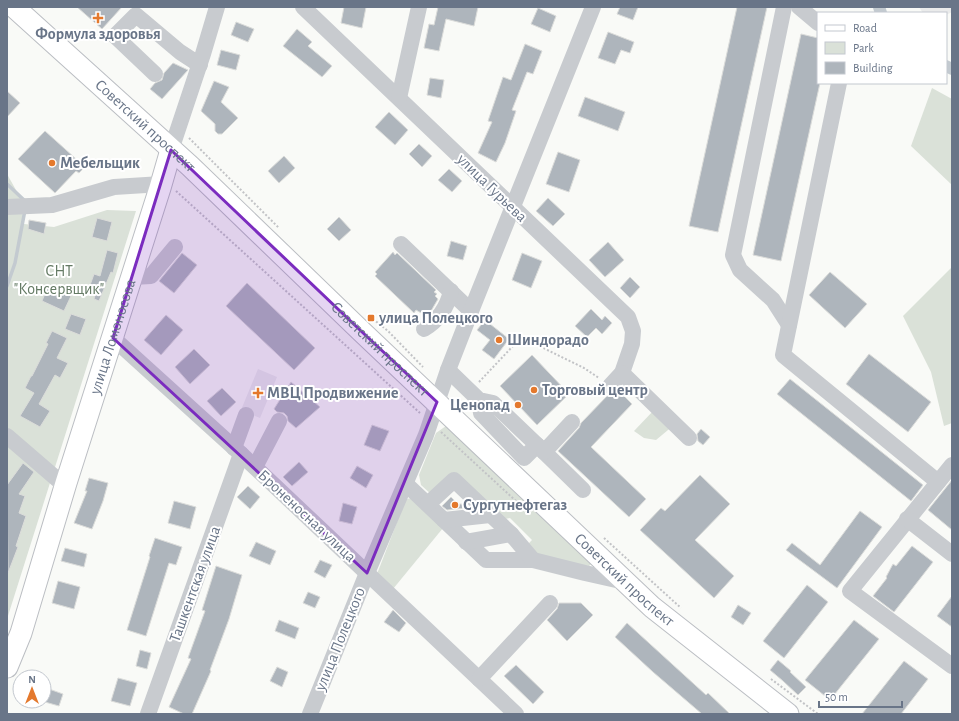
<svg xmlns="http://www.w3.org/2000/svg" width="959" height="721" font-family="'Alegreya Sans',sans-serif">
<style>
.built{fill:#eaebeb}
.green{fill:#dae1d8}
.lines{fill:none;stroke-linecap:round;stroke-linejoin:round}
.stream{stroke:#c3cad0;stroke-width:3.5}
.canal{stroke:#c3cad0;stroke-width:12}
.building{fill:#aeb5bc;stroke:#dbdcda}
.major-casing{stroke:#bbbec3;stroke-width:23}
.path{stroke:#c2c3c6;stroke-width:2;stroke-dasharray:2 2;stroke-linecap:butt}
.minor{stroke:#c8cbcf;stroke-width:16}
.major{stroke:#fff;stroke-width:21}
.marked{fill:#7b2cbf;fill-opacity:0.2;stroke:#7b2cbf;stroke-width:3;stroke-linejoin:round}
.poi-dot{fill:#e4792d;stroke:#fff;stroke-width:1.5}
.labels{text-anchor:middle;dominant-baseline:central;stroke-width:4;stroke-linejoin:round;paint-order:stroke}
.poi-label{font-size:16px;font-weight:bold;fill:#697588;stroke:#fff;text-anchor:start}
.street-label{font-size:16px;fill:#697588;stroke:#fff}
.park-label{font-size:16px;fill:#647a64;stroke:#fff}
</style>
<rect width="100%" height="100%" fill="#f9faf7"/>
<g class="built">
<path d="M919 7H952V12L946 15V13H923Z"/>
<path d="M258 369 277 377 260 418 241 410Z"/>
</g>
<g class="green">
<path d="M932 88 952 99V185L911 146Z"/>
<path d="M7 174 21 199 24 224 54 227 107 210 136 211 7 619Z"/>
<path d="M952 267V423L944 426 931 372 903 316Z"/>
<path d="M655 409 674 425 656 440 644 438 634 431Z"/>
<path d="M446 426 592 563 586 569 540 558 527 545 532 540 510 518 500 520 462 482 432 495 421 485 419 475 436 433Z"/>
<path d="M413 498 443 528 393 589 377 574 406 499Z"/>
</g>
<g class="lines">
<g class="stream">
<path d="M7 184 24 200V202"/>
<path d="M7 286 15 263 25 210"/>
</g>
<g class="canal">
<path d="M879 7 881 13"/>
<path d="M946 66 952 69"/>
</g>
</g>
<g class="building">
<path d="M77 7H122L102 29Z"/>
<path d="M344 7H366L362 28 341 23Z"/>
<path d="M438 7H478L474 26 446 19 439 51 424 48 429 24 434 25Z"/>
<path d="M620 7H638L633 20 617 14Z"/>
<path d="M737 7H767L718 232 689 226Z"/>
<path d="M538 8 556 16 550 32 531 24Z"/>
<path d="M236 22 254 29 248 42 231 35Z"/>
<path d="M297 29 312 42 308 46 332 66 322 77 283 46Z"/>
<path d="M608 32 634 42 630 53 621 50 615 64 598 58Z"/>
<path d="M801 34 818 38V83H820L781 261 753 255Z"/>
<path d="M525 44 542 51 533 74 527 72 512 110 516 111 505 143 496 162 478 153 492 122 488 121 503 77 511 80Z"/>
<path d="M221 50 240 55 236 70 217 65Z"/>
<path d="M173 63 188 70 162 99 150 89 155 83 162 80 164 73Z"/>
<path d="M430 78 444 80 441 98 427 95Z"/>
<path d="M214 81 229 87 221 102 238 118 222 134H218L215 131V124L201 111Z"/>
<path d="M7 91 20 103 7 117Z"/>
<path d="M585 97 625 112 618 131 578 116Z"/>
<path d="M389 112 408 130 395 145 375 127Z"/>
<path d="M45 131 85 167 79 173 76 171 55 193 18 159Z"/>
<path d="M419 144 432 156 422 167 409 154Z"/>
<path d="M558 152 580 160 569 192 546 184Z"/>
<path d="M284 156 295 168 279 183 268 171Z"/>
<path d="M449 169 462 181 452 192 438 180Z"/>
<path d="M548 198 565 214 553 226 536 211Z"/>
<path d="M339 217 351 230 339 241 327 229Z"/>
<path d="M97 218 112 222 107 241 92 237Z"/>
<path d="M29 220 46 223 44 234 28 229Z"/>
<path d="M451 241 467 246 463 260 447 256Z"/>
<path d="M608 242 624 260 605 277 589 260Z"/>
<path d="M107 250 118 253 113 273 111 272 99 301 94 299 96 291 89 288 94 274 100 276Z"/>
<path d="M393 252 395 255 397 253 436 290 434 292 437 294 435 296 438 299 431 311 423 314 416 310 414 313 375 276 377 274 375 272Z"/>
<path d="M182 253 197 265 174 293 159 281Z"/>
<path d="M522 253 542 261 531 288 512 280Z"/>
<path d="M830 272 867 304 845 328 809 295Z"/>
<path d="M630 277 640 287 630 298 620 288Z"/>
<path d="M247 283 315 348 294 370 226 306Z"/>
<path d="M48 286 71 296 64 311 42 301Z"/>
<path d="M591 309 602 320 605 316 612 323 602 334 596 328 587 337 575 326Z"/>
<path d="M71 314 86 319 80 335 65 329Z"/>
<path d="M166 315 183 330 161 355 144 340Z"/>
<path d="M485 320 509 339 494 359 482 350 490 340 477 330Z"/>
<path d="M52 331 67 338 57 358 68 363 60 378 55 375 39 404 50 411 40 427 20 416 34 393 25 388 31 376H32L48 344 46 343Z"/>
<path d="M194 349 210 365 190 384 175 367Z"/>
<path d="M869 354 931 402 908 432 846 384Z"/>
<path d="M532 355 569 394 537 425 500 386Z"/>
<path d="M790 379 923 485 911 501 777 394Z"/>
<path d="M291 382 320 407 296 428 288 421 287 416 284 413 277 412 274 409Z"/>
<path d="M222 388 236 402 221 416 207 401Z"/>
<path d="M619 391 632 404 591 447 646 499 629 517 558 451 579 428 581 423 608 395H613Z"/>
<path d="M372 425 389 431 380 451 364 445Z"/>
<path d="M701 429 710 437 703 445 698 441 697 434Z"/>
<path d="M299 462 308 472 292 486 283 477Z"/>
<path d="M23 463 34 472 19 494 25 496 19 513 26 516 16 546 18 547 8 573 7 485Z"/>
<path d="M357 466 373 475 366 488 350 478Z"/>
<path d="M700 475 730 504 695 540 734 576 714 598 640 530 661 508 665 511Z"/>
<path d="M89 478 108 483 103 501 92 529 74 523 87 491H85Z"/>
<path d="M952 480V530L928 510Z"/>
<path d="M248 486 260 497 250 509 237 497Z"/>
<path d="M451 497 458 504H465L466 508 447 510 442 506Z"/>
<path d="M174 501 196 507 190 529 168 523Z"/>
<path d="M343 503 357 507 352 524 339 521Z"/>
<path d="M860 511 882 527 837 588 786 550 792 543 820 565Z"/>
<path d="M155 538 182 547 176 565 169 563 146 636 127 630 150 557 149 556Z"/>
<path d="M256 542 276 551 270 565 249 556Z"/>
<path d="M912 546 933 562 894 612 873 596 887 578 886 577 893 564 896 566Z"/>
<path d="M65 548 87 554 84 567 61 561Z"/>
<path d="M320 560 332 565 325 578 314 572Z"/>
<path d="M216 566 242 575 229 619 210 670 211 671 192 714H184L169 707 191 659 188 658 205 611 202 610Z"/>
<path d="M58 581 80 587 74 609 52 603Z"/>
<path d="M807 585 828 602 784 658 763 641Z"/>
<path d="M308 592 320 597 315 608 303 603Z"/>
<path d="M952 596V627L937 616Z"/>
<path d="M559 603H581L593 615 567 641 547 620 557 609Z"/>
<path d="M738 605 751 613 743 625 731 617Z"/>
<path d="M393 610 406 623 399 632 384 622Z"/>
<path d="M279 620 299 628 295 639 275 631Z"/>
<path d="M854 620 879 639 830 700 805 680Z"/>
<path d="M627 623 706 695 708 693 730 714H702L653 672 615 637Z"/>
<path d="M140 650 151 653 147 669 136 666Z"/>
<path d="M778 660 791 671 790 672 806 687 798 695 783 681 770 670Z"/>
<path d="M904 661 928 679 901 714H862Z"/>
<path d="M516 665 544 692 533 704 504 676Z"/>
<path d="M277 667 288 672 282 687 270 681Z"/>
<path d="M118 678 137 683 130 706 111 701Z"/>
<path d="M49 689 63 694 59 706 45 702Z"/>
</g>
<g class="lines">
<defs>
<g id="major">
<path id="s1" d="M14 7 190 166 361 331 652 607 788 714"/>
<path id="s2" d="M7 667 21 633 66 483 160 188 171 150"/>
</g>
</defs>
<use href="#major" class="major-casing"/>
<g class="path">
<path d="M189 138 279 228"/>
<path d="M176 191 420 413"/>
<path d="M373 319 388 331 423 367"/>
<path d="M479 382 513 346 525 339 584 368 599 378"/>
<path d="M441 432 529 513"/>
<path d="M604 538 681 608"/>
<path d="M771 679 818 714"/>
</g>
<g class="minor">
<path d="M303 7 628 317 633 331 632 344 622 373 610 386"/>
<path d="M784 7 733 255 740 270 773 300 789 325"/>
<path d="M799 7 818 23"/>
<path d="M155 74 115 36 136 15 180 52 200 65"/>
<path d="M839 83 783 355 938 482"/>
<path d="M399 98 419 7"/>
<path d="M171 150 203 54 217 7"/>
<path d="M7 207 52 205 114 187 162 184"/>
<path d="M401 244 471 311"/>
<path d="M132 277 151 276 175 247"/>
<path d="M424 329C439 320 447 308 451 291"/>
<path d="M113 338 241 454 516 714"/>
<path d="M448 370 479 400 481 413 524 458 537 445 493 403 479 400"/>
<path d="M622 373 689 438"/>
<path d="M7 436 65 486"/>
<path d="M537 445 583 490"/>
<path d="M234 448 246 415"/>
<path d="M544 452 572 422"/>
<path d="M952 465 850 591 952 666"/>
<path d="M255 467 279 421"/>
<path d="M406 484 486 560H533L585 573 625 582"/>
<path d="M428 504 454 480 511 534 533 560"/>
<path d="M907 519 952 554"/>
<path d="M444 520 490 515"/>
<path d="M466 542 511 534"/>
<path d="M479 679 550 603"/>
<path d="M148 714 241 454"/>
<path d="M310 714 367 573 426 435 448 370 471 311 593 7"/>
</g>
<use href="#major" class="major"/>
</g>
<path class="marked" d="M171 150 361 331 437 402 367 573 113 338Z"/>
<g class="poi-dot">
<path d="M96 12h4v4h4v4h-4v4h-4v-4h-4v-4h4z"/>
<circle cx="52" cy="163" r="4"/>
<rect x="367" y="314" width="8" height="8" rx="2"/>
<circle cx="499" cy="340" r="4"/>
<circle cx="534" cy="390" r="4"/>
<path d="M256 387h4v4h4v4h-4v4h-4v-4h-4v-4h4z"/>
<circle cx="518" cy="405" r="4"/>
<circle cx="455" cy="505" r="4"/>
</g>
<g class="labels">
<g class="poi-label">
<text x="98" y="34" text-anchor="middle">Формула здоровья</text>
<text x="60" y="163">Мебельщик</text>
<text x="379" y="318">улица Полецкого</text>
<text x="507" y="340">Шиндорадо</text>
<text x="542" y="390">Торговый центр</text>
<text x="267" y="393">МВЦ Продвижение</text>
<text x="510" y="405" text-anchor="end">Ценопад</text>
<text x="463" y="505">Сургутнефтегаз</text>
</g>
<g class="street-label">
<text stroke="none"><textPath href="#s1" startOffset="177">Советский проспект</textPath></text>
<text transform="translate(492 188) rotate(44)">улица Гурьева</text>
<text stroke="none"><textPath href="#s2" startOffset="347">улица Ломоносова</textPath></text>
<text stroke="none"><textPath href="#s1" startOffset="501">Советский проспект</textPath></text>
<text transform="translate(307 516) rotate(43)">Броненосная улица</text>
<text stroke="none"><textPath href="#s1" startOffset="837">Советский проспект</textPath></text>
<text transform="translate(195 584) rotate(-70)">Ташкентская улица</text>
<text transform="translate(340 639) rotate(-68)">улица Полецкого</text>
</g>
<g class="park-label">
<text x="59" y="271">СНТ<tspan x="59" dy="18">"Консервщик"</tspan></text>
</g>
</g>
<rect width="959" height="721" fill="none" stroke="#697588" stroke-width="16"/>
<rect x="817" y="12" width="130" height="72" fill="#ffffff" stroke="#c3c8cf"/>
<rect x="825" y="25" width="20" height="6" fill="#ffffff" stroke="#c3c8cf"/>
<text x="853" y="32" font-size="12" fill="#697588">Road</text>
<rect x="825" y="42" width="20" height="12" fill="#dae1d8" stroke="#c3c8cf"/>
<text x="853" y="52" font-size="12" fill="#697588">Park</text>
<rect x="825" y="62" width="20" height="12" fill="#aeb5bc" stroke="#c3c8cf"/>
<text x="853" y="72" font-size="12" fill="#697588">Building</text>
<g transform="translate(32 689)"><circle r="19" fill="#ffffff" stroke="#c3c8cf"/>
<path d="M0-3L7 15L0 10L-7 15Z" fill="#e4792d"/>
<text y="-6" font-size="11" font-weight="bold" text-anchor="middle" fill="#697588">N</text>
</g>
<path d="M819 701v6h83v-6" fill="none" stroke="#697588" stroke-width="2"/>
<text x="825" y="701" font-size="12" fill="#697588" stroke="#ffffff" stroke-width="3" paint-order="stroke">50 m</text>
</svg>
